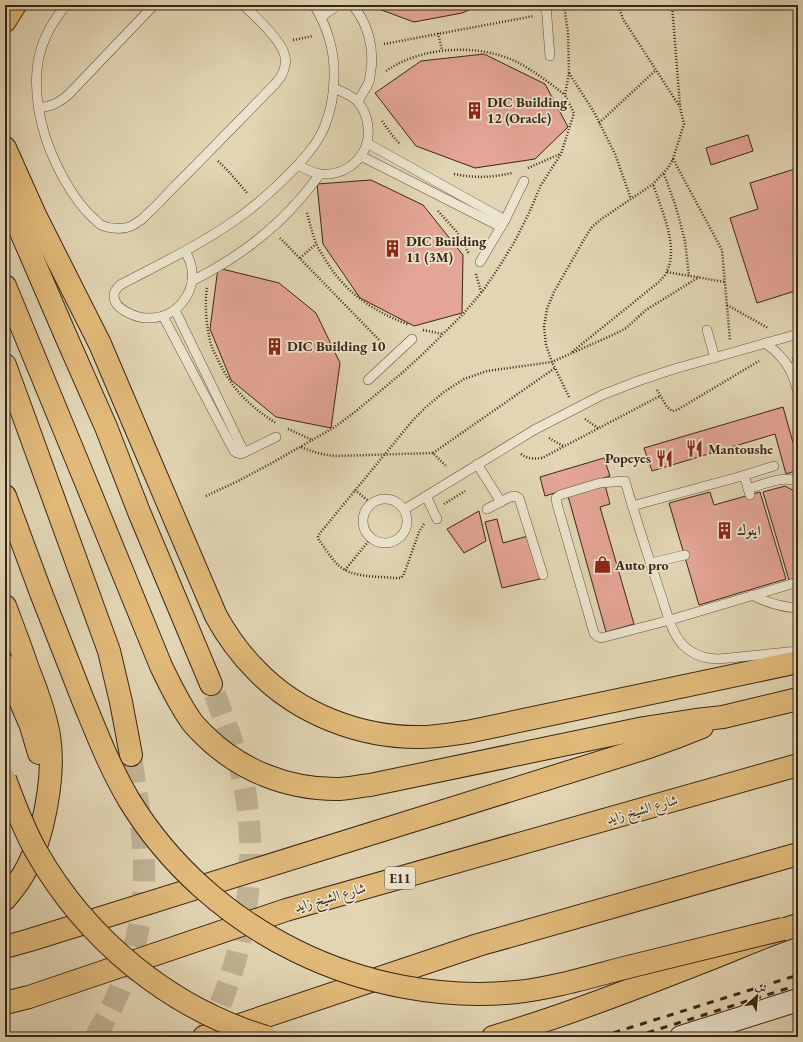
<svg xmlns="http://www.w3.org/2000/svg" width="803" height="1042" font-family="'EB Garamond',Amiri,serif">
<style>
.building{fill:#e4a596;stroke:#392615}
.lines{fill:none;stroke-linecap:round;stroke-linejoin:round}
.motorway-tunnel{stroke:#c0b293;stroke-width:22;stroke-dasharray:22 11;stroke-linecap:butt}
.service-casing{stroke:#63523c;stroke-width:10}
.secondary-casing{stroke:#392615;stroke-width:24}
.motorway-casing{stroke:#392615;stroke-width:24}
.path{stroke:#392615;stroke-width:2.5;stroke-dasharray:1 2;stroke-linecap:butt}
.service{stroke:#ece4ce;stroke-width:9}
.secondary{stroke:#ece4ce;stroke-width:22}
.motorway{stroke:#e1ba7a;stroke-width:22}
.rail{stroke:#392615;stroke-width:3;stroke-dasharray:7 7;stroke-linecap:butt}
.motorway-bridge-casing{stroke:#392615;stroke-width:24;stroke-linecap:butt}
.motorway-bridge{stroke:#e1ba7a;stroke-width:22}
.labels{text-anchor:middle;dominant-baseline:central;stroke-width:3.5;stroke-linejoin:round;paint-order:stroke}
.shield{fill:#ece4ce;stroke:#6f5f4c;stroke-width:1}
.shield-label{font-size:13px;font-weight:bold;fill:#392615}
.poi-label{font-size:14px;font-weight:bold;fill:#392615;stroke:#ece4ce;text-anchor:start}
.street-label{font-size:14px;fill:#392615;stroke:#ece4ce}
</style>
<rect width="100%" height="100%" fill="#e2d5b3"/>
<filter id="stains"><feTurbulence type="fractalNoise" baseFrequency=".005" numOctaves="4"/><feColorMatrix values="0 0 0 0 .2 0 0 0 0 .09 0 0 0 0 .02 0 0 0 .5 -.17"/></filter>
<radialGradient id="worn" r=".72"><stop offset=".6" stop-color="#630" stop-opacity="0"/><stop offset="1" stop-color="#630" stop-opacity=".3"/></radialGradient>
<g class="building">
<path d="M368 5H480L462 13 414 22Z"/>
<path d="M484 54 545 84 568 127 535 159 475 168 416 146 375 93 421 61Z"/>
<path d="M798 121V132L795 122Z"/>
<path d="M748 135 753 151 711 165 706 148Z"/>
<path d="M798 168V290L757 303 730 218 758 209 750 183Z"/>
<path d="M371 180 423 205 463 255 462 313 414 326 360 298 323 244 317 184Z"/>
<path d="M218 268 279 283 316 313 340 363 331 428 276 417 231 380 210 329Z"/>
<path d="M783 407 798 460V470L786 474 775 434 652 471 644 448Z"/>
<path d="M604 458 610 476 545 496 540 477Z"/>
<path d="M605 485 610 504 600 507 634 624 606 632 568 496Z"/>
<path d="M785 486 798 493V577L789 580 763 492Z"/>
<path d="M710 492 714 505 760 492 786 579 699 605 669 503Z"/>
<path d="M479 511 486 541 464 553 447 529Z"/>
<path d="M497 519 503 543 528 536 540 579 502 588 485 522Z"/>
</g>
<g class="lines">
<g class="motorway-tunnel">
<path d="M206 1034C246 962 261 857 242 776 235 745 222 714 211 684"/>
<path d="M95 1037C127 986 146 925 144 864 143 828 136 791 131 755"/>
</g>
<defs>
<g id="service">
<path d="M66 5C51 23 39 46 37 70 35 93 39 117 46 139 55 165 72 198 92 217 95 219 98 223 101 225 110 229 125 230 133 225 136 224 138 221 141 220 152 210 163 199 173 188 207 154 241 119 275 84 280 78 284 73 285 65 286 62 285 56 284 53 279 39 254 15 243 5"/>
<path d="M352 5C368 22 374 48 371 70 370 74 370 79 369 82 366 89 361 95 358 102"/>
<path d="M546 5 550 56"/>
<path d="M321 17 334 8 336 5"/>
<path d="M39 108C52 106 59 103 69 94L154 5"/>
<path d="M367 143 505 220"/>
<path d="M361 156 501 227"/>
<path d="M298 165C305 169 312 173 321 174 351 176 374 151 367 121 366 114 362 107 358 102 352 95 342 92 334 88"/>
<path d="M185 251C187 255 190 260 191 265 198 291 177 318 150 318 139 319 113 310 114 295 114 291 117 288 120 285 158 265 198 246 234 221 253 208 271 192 287 176 302 161 316 146 324 128 331 111 334 95 334 77 335 52 327 26 314 5"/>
<path d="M480 262 505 220 524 181"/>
<path d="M192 281C234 260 271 233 301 198 308 190 314 182 320 174"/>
<path d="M175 310 244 452"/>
<path d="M163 316 234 451 237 453 241 454 276 437"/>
<path d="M707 330 715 358"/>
<path d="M765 343C770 347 776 351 780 356 790 366 795 379 798 393"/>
<path d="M796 379 795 369 798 357"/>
<path d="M368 380 412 339"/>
<path d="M477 464 501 502"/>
<path d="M742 476 774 466"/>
<path d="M748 489C761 485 786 474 798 482"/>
<path d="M426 496 437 519"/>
<circle cx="385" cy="521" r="22"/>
<path d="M632 506 742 476 745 478 750 495"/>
<path d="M405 509 534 430 602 395 638 381 674 369 798 334"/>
<path d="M487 509 510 497 515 496 519 498 543 575"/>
<path d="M650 563 685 555"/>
<path d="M798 582 670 620 601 638C597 637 596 636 594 633L557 504 556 498 560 495 600 483 625 481C636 519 648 556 660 592 666 609 671 633 683 645 693 655 706 659 719 659L798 651"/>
<path d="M752 595C767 603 781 607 798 608"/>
</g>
<path id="secondary" d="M681 1037 798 1000"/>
<g id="motorway">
<path d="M5 21 15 5"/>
<path d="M5 148 35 215 100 344 216 616C227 636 240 654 256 670 298 714 361 738 421 737 436 737 451 734 467 732L798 662"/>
<path d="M5 195 68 341 106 427 139 512 211 684"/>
<path d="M5 286 85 480 161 666C170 685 179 704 192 722 195 726 200 731 204 735 239 770 287 789 336 789 347 789 359 786 370 785L644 728 696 720 723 717 798 699"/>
<path d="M5 365 109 651 121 702 131 755"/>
<path d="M5 496 41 593"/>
<path d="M5 606C13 627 21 648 28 669 37 691 45 713 49 736 54 766 49 797 42 826 34 857 26 875 5 899"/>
<path d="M5 665 31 726 39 753"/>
<path d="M5 947 30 940 649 747 674 738 702 727"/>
<path d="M5 1003 29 997 286 910 798 765"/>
<path d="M204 1037 478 945 798 854"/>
<path d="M493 1037C564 1016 633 989 702 962 734 950 765 935 798 925"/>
</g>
</defs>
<use href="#service" class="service-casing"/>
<use href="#secondary" class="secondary-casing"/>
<use href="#motorway" class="motorway-casing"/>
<g class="path">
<path d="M672 5 680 106"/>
<path d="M438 33 442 50"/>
<path d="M293 40 313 36"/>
<path d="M384 44 534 16"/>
<path d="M386 71C422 46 478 43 517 62 534 71 550 83 565 95"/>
<path d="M569 73 594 112 615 154 631 199"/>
<path d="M382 121 395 139 400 144"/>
<path d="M599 123 656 70"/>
<path d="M673 159 722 250 730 340"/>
<path d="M218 161 230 173 248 194"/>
<path d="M528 168 560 154"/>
<path d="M454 174C476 178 489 178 512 173"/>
<path d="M664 174 676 207 685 241 689 276"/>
<path d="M438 211 457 232 469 254"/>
<path d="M307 213C310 223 312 233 316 243 318 249 322 254 325 259 345 293 373 311 409 325"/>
<path d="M280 238 385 346"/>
<path d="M300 258 316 244"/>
<path d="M667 272 725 282"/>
<path d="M476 274 481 292"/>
<path d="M207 288C204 304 207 336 213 350 218 359 222 369 228 378 240 397 257 411 276 423"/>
<path d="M727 305 768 328"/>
<path d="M423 330 443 334"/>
<path d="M572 352 660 281C662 278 666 275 667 271 679 246 661 209 653 184"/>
<path d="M657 390 667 407 672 411 677 410 759 361"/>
<path d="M569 397 552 362 546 345 544 327 547 309 554 292 586 236 592 227 600 220 653 184 668 168 673 159 684 124 680 107 623 19 618 5"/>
<path d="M585 419 598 428"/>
<path d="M288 429 312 440"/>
<path d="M549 438 563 446"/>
<path d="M301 447C313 452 323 455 336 456L433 453 447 467"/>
<path d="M433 453 555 368"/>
<path d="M521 454C528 459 533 459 542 458L660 396"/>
<path d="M355 490 371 503"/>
<path d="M206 496 238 481 270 464 335 427 356 411 402 373 423 354 464 313 482 292 499 267 515 241 529 213 541 185 561 154 574 113 565 95 569 73 568 33 564 5"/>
<path d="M444 504 465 491"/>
<path d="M424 524 419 532 404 574 401 578H395C376 576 352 578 338 565 331 558 325 548 319 540L318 537 320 533 413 420 426 407 444 392 464 379 487 371 552 362 617 333 626 328 646 310 699 277"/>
<path d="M345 570 371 538"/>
</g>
<use href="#service" class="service"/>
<use href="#secondary" class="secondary"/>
<use href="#motorway" class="motorway"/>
<g class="rail">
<path d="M600 1037 798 975"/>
<path d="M634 1037 798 985"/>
</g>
<defs>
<g id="motorway-bridge">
<path d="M41 593C55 629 69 664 83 700 97 734 110 768 129 800 209 931 364 1007 517 992 553 988 589 977 624 968 677 955 730 942 783 929"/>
<path d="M5 779C14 803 23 828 36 851 86 939 169 1008 266 1037"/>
</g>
</defs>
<use href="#motorway-bridge" class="motorway-bridge-casing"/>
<use href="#motorway-bridge" class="motorway-bridge"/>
</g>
<defs>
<symbol id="building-bare" viewBox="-9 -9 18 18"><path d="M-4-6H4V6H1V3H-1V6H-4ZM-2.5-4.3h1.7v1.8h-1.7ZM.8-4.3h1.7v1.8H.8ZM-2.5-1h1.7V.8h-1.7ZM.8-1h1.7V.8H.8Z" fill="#8f2418" stroke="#ece4ce" stroke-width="2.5" paint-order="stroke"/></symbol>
<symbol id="restaurant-bare" viewBox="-9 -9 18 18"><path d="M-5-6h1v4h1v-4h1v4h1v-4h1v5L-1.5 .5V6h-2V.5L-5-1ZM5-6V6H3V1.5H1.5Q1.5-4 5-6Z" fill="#8f2418" stroke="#ece4ce" stroke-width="2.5" paint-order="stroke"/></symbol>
<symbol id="shop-bare" viewBox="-9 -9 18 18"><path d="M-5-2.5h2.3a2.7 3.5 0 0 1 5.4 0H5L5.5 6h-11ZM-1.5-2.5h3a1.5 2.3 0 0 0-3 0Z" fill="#8f2418" stroke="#ece4ce" stroke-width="2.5" paint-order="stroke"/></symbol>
</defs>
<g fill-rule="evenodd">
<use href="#building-bare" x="462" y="98" width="25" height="25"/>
<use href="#building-bare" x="380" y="236" width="25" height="25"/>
<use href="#building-bare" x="262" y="334" width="25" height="25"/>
<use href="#restaurant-bare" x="682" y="436" width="25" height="25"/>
<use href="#restaurant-bare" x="652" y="446" width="25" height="25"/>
<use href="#building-bare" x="712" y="518" width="25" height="25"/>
<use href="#shop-bare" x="590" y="552" width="25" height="25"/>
</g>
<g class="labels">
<rect class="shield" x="385" y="867" width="30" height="22" rx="3"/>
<g class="shield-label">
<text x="400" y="878">E11</text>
</g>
<g class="poi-label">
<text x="487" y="102">DIC Building<tspan x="487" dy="16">12 (Oracle)</tspan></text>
<text x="406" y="241">DIC Building<tspan x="406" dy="16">11 (3M)</tspan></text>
<text x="287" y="346">DIC Building 10</text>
<text x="708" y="449">Mantoushe</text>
<text x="651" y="458" text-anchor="end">Popeyes</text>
<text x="737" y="530">اينوك</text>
<text x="615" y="565">Auto pro</text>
</g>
<g class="street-label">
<text transform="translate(642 809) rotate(-16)">شارع الشيخ زايد</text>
<text transform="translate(330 897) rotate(-16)">شارع الشيخ زايد</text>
</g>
</g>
<rect width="803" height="1042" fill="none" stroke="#e2d5b3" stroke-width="20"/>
<rect x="6" y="6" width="791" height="1030" fill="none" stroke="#392615" stroke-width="2"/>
<rect x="10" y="10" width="783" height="1022" fill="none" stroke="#392615"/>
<g transform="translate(757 996) rotate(27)" stroke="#ece4ce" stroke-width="3" paint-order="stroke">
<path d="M0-3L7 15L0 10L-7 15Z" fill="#392615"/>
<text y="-6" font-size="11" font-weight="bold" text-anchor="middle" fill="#392615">ش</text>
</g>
<rect width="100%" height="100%" filter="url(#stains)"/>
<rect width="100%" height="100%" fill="url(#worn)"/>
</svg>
